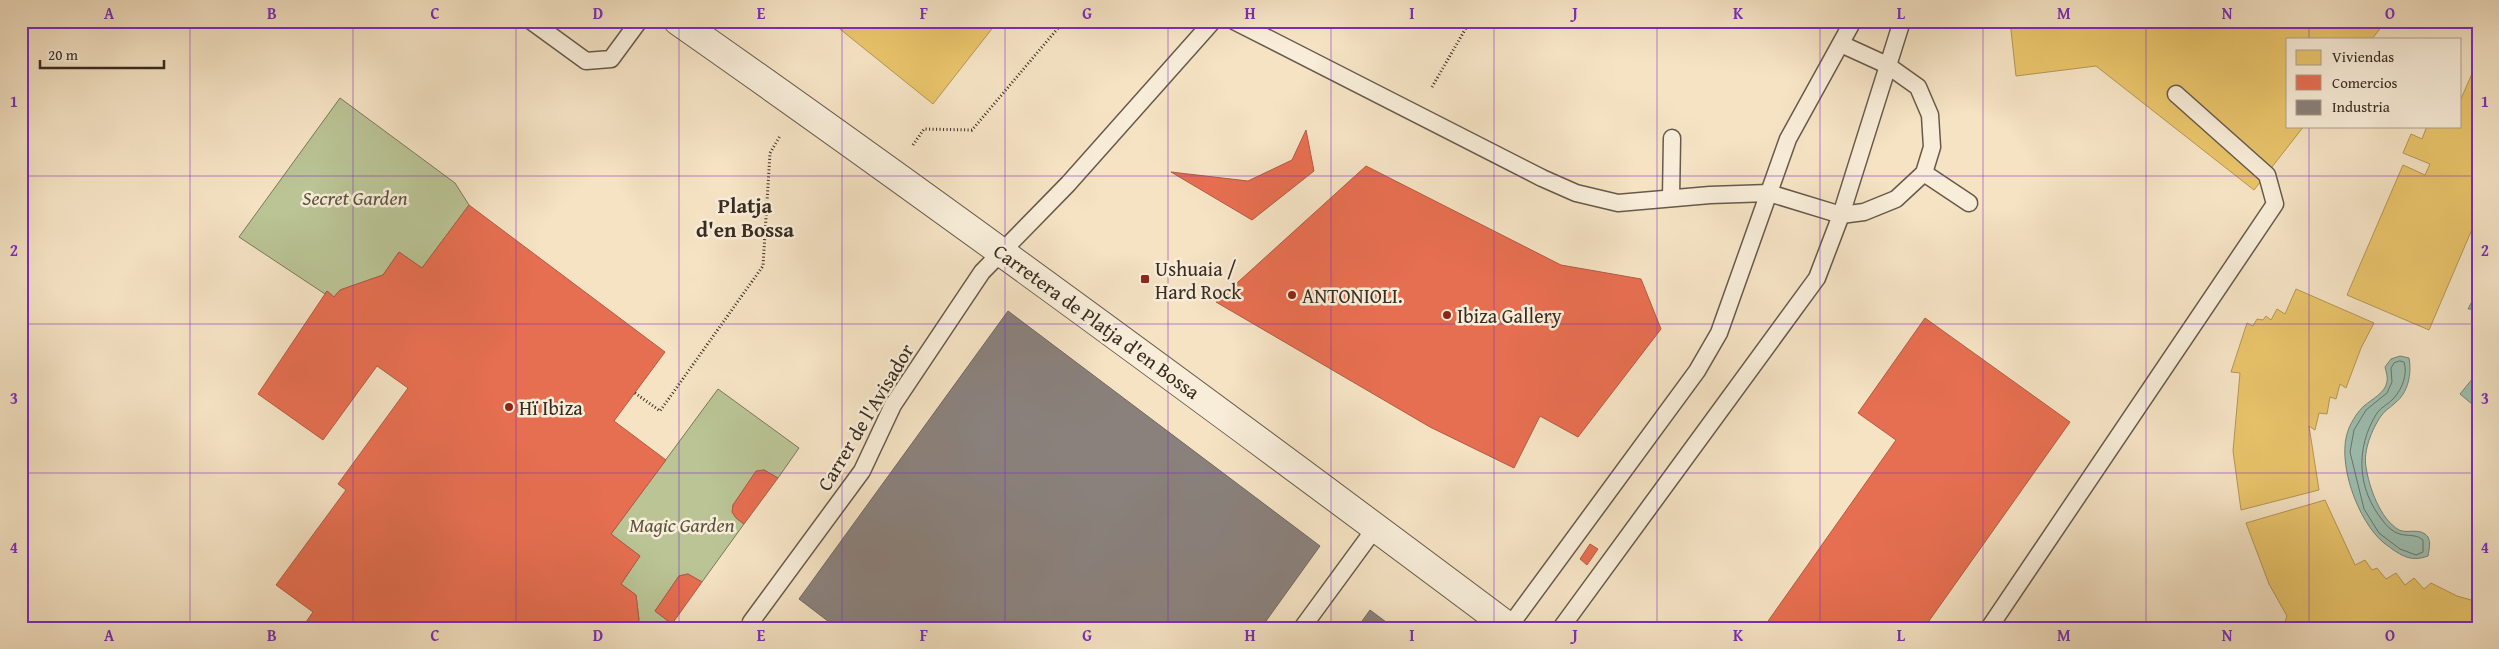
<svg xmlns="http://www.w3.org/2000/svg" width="2499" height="649" font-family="'Gentium Book Plus',serif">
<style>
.green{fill:#bac495;stroke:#79785b}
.water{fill:#9dbeb0;stroke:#758477}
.homes{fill:#e9c46a;stroke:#b49654}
.shops{fill:#e76f51;stroke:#b25b43}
.industry{fill:#8a817c;stroke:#716861}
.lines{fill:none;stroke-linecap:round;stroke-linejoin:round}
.shore{stroke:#6a7568;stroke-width:1}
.service-casing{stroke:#675a4a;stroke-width:19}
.tertiary-casing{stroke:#675a4a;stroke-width:30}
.path{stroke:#382c21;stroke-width:3;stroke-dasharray:1 2.5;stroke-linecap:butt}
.service{stroke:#f8edd9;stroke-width:16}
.tertiary{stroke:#f8edd9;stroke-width:28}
.grid{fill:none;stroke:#7b2cbf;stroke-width:1;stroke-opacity:0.55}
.poi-dot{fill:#8f2418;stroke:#f8edd9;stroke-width:2}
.labels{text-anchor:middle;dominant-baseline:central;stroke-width:5;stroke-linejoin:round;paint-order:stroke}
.park-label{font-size:20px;font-style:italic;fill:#58523e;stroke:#f8edd9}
.poi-label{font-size:20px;fill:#382c21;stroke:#f8edd9;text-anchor:start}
.street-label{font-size:20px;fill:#382c21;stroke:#f8edd9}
.neighbourhood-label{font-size:21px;font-weight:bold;fill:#382c21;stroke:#f8edd9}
.neatline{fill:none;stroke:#7b2cbf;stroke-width:2}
.grid-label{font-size:16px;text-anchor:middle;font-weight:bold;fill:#7b2cbf}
</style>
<rect width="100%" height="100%" fill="#f5e3c4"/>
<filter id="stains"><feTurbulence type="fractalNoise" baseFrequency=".004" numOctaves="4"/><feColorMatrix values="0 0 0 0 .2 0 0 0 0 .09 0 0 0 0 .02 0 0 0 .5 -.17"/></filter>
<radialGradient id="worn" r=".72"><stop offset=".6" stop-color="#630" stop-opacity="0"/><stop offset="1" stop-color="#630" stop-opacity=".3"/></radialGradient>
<g class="green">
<path d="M340 98 455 183 469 205 422 268 399 252 383 275 340 290 334 297 327 291 325 294 239 237Z"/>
<path d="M718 389 799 448 778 478 764 470 756 472 733 505C731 515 736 518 744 524L702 582 688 574 679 576 655 611 672 624 669 628H633L639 620 636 595 621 584 640 556 611 534Z"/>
</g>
<g class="water">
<path d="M2478 290V309H2468Z"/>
<path d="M2400 356 2409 358C2412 374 2408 393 2395 403 2391 407 2384 411 2381 416 2372 429 2363 451 2366 467 2369 487 2380 519 2399 530 2407 534 2421 527 2428 537 2431 543 2429 550 2428 556 2409 563 2399 554 2384 543 2358 522 2335 460 2349 428 2352 421 2358 411 2364 406 2372 399 2385 393 2387 382 2388 377 2386 371 2385 367L2391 359Z"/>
<path d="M2478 372V409L2460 394Z"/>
</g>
<g class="homes">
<path d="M830 21H998L933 104Z"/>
<path d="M2010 21H2386L2372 39H2288V126H2304L2254 190 2096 66 2016 76Z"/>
<path d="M2478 60V229L2473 227 2429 330 2347 295 2403 165 2425 175 2430 164 2403 153 2411 134 2422 139 2427 126H2460V101Z"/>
<path d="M2296 289 2374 323 2361 348 2346 388 2340 384 2336 399 2330 397 2327 414 2319 413 2315 430 2309 426 2319 490 2241 510 2233 451 2240 373 2231 372 2247 323 2253 326 2257 319 2263 320 2266 316 2271 320 2277 309 2285 314Z"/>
<path d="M2325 500 2355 565 2365 560 2372 570 2377 568 2386 579 2396 573 2405 585 2414 578 2424 589 2431 583 2457 596 2478 602V628H2283L2287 616 2269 584 2246 523Z"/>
</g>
<g class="shops">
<path d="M1306 130 1314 171 1252 220 1171 172 1248 181 1292 160Z"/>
<path d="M1366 166 1561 265 1641 279 1661 329 1578 437 1540 416 1514 468 1430 427 1216 302Z"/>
<path d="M469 205 665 352 614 421 666 460 611 534 640 556 621 584 636 595 639 620 633 628H313L306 622 313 612 276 585 346 490 338 484 408 388 377 366 323 440 258 394 327 291 334 297 340 290 383 275 399 252 422 268Z"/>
<path d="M1925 318 2070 422 1924 628H1772L1766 624 1896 440 1858 413Z"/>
<path d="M764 470 778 478 744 524 736 518 732 512 733 505 756 471Z"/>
<path d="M1590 544 1598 549 1587 565 1580 559Z"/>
<path d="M688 574 702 582 672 624 655 611 679 576Z"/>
</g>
<g class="industry">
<path d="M1008 311 1320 546 1261 628H837L799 599Z"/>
<path d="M1370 610 1394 628H1357Z"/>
</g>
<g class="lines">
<path class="shore" d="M2400 361 2404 362C2408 374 2402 389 2394 398 2389 404 2381 407 2377 413 2355 448 2357 489 2383 521 2400 543 2411 530 2423 540V552L2416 555 2400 549 2379 533 2364 509 2350 452 2354 430 2366 410 2387 393 2392 382 2391 368 2394 363Z"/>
<defs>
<g id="service">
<path d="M531 21 586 61 611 59 639 21"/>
<path d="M1234 21 1542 178 1576 193 1618 203 1710 195 1769 193 1841 215 1864 212 1896 199 1924 173 1932 147 1930 115 1918 87 1887 65 1841 44"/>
<path d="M1924 173 1969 203"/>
<path d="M1671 198 1672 138"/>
<path d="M1509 627 1697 371 1719 333 1788 139 1853 21"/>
<path d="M756 628 751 622 862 471 893 405 982 272 1068 184 1213 21"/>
<path d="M1302 628 1376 527"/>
<path d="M1561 628 1817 278 1841 215 1902 21"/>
<path d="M1989 628 2275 204 2267 175 2176 94"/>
</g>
<path id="tertiary" d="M678 21C959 218 1235 422 1510 628"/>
</defs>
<use href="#service" class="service-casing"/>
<use href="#tertiary" class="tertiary-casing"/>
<g class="path">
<path d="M1432 87 1470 21"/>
<path d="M913 145 924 129 972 130 1064 21"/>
<path d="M635 393 660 411 763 266 770 153 780 136"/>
</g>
<use href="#service" class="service"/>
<use href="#tertiary" class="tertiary"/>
</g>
<path class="grid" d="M190 21V628M353 21V628M516 21V628M679 21V628M842 21V628M1005 21V628M1168 21V628M1331 21V628M1494 21V628M1657 21V628M1820 21V628M1983 21V628M2146 21V628M2309 21V39M2309 126V628M21 176H2478M21 324H2478M21 473H2478"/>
<g class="poi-dot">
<rect x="1140" y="274" width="10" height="10" rx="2.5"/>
<circle cx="1292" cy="295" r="5"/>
<circle cx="1447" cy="315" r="5"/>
<circle cx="509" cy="407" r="5"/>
</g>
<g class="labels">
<g class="park-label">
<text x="355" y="197">Secret Garden</text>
<text x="682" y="524">Magic Garden</text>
</g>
<g class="poi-label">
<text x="1155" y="268">Ushuaia /<tspan x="1155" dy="23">Hard Rock</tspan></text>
<text x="1302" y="295">ANTONIOLI.</text>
<text x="1457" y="315">Ibiza Gallery</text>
<text x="519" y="407">Hï Ibiza</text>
</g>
<g class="street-label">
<text transform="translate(1097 321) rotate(36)">Carretera de Platja d'en Bossa</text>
<text transform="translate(865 417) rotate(-59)">Carrer de l'Avisador</text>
</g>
<g class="neighbourhood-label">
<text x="745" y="205">Platja<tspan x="745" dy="24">d'en Bossa</tspan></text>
</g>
</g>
<rect width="2499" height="649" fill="none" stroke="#f5e3c4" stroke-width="55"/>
<rect x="2286" y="38" width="175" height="90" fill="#f8edd9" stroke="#aba08f"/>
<rect x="2296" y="50" width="25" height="15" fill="#e9c46a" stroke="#aba08f"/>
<text x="2332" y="62" font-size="15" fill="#382c21">Viviendas</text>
<rect x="2296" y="75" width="25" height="15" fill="#e76f51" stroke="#aba08f"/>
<text x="2332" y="88" font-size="15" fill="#382c21">Comercios</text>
<rect x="2296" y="100" width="25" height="15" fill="#8a817c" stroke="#aba08f"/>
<text x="2332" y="112" font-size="15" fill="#382c21">Industria</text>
<path d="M40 60v8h124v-8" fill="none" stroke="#382c21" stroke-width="2.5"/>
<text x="48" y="60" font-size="15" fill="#382c21" stroke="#f8edd9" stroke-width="4" paint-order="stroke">20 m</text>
<rect x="28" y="28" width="2444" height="594" class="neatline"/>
<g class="grid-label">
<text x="109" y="19">A</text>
<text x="272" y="19">B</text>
<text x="435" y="19">C</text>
<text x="598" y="19">D</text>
<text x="761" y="19">E</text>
<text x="924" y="19">F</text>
<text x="1087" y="19">G</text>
<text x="1250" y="19">H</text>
<text x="1412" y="19">I</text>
<text x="1575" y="19">J</text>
<text x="1738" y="19">K</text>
<text x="1901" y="19">L</text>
<text x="2064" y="19">M</text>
<text x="2227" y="19">N</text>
<text x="2390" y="19">O</text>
<text x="14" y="107">1</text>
<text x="2485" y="107">1</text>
<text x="14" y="256">2</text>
<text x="2485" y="256">2</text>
<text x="14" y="404">3</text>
<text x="2485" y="404">3</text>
<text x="14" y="553">4</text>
<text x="2485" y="553">4</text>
<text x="109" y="641">A</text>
<text x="272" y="641">B</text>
<text x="435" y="641">C</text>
<text x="598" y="641">D</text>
<text x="761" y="641">E</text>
<text x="924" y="641">F</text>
<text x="1087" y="641">G</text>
<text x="1250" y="641">H</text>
<text x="1412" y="641">I</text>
<text x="1575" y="641">J</text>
<text x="1738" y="641">K</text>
<text x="1901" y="641">L</text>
<text x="2064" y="641">M</text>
<text x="2227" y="641">N</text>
<text x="2390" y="641">O</text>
</g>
<rect width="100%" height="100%" filter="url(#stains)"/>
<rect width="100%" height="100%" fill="url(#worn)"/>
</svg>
